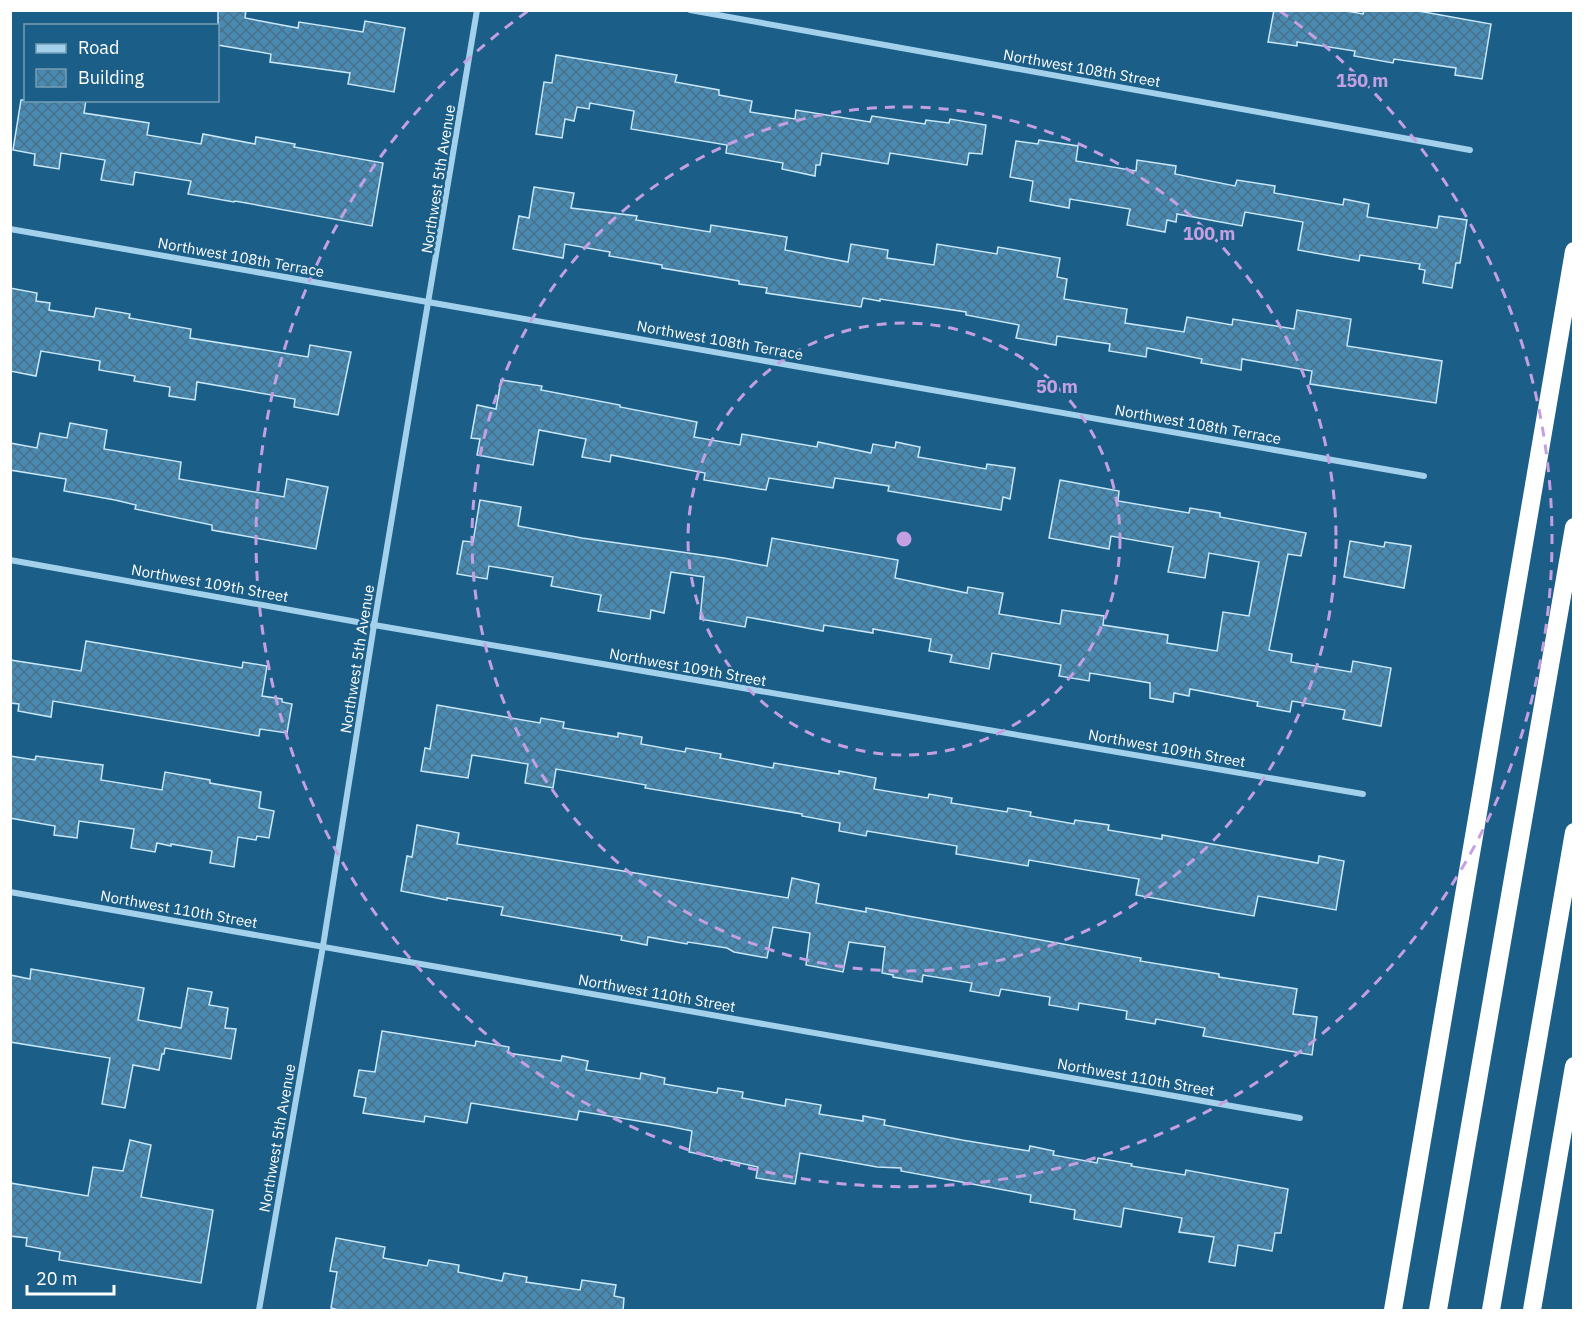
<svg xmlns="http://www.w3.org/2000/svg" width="1584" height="1321" font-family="'IBM Plex Sans',sans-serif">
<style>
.building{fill:url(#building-cross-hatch);stroke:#c8e7f9;stroke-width:1.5}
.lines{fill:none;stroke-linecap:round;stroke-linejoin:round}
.street{stroke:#a3d1ec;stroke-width:6}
.highway{stroke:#fff;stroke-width:18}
.ring{fill:none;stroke:#c4a0e2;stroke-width:3;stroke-dasharray:10 8}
.labels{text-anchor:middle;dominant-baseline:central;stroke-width:5;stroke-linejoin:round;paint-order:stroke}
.street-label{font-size:15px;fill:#fff;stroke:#1b5e87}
.centre{fill:#c4a0e2;stroke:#1b5e87;stroke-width:3}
.ring-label{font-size:18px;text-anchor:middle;font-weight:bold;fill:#c4a0e2;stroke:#1b5e87;stroke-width:5;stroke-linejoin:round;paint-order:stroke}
</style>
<defs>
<pattern id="building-cross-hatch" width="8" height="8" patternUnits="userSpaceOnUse" patternTransform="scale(1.5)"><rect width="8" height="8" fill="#488ab2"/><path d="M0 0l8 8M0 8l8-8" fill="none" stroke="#4a7189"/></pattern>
</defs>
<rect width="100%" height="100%" fill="#1b5e87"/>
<g class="building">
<path d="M218 10H246L245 18 298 28 299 22 363 32 365 21 405 28 394 92 348 84 350 73 270 62 271 54 218 45Z"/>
<path d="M1274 10H1341L1363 14 1364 10H1413L1491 24 1482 79 1455 75 1456 68 1394 59 1393 63 1354 56 1355 51 1297 42V46L1268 42Z"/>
<path d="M556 55 677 75 675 82 719 90V95L752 101 750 112 795 119 796 110 870 122 872 116 925 124 926 120 949 123 950 119 986 125 982 154 969 153 967 165 890 153 888 164 822 153 820 165H816L815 176 782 169 783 163 726 153 727 145 631 129 634 111 590 103 589 109 577 107 574 121 565 119 562 138 536 134 544 82 552 83Z"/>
<path d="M21 100H86L84 113 149 123 147 135 201 144 203 134 255 144 256 137 295 144 294 147 383 163 372 226 235 201 234 202 188 194 191 181 135 172 133 185 101 180 105 160 61 153 59 169 34 165 35 154 13 150Z"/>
<path d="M1039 140 1078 146 1076 161 1136 171 1137 160 1176 166 1175 174 1235 186 1237 180 1275 186 1274 193 1343 205 1344 199 1369 204 1367 217 1437 228 1439 216 1467 220 1460 263H1456L1452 288 1423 283 1425 270 1419 269 1420 264 1360 255 1359 261 1298 250 1303 222 1245 212 1242 226 1177 214 1176 222 1167 220 1165 232 1127 225 1130 209 1070 199 1069 208 1030 201 1033 181 1010 177 1016 141 1038 144Z"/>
<path d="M534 187 574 193 571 208 637 216 636 220 710 232 711 225 787 237 785 250 848 262 851 244 888 250 887 258 934 265 937 244 997 254 998 247 1060 258 1057 277 1067 279 1064 299 1127 309 1125 323 1184 332 1187 317 1232 325 1233 319 1294 329 1297 310 1351 319 1347 346 1442 361 1436 403 1310 384 1312 371 1242 359 1241 370 1201 363 1202 359 1147 348 1146 357 1109 351 1110 344 1057 336 1056 345 1016 338 1019 325 966 315V312L880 299V301L863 298 861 307 766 293 767 288 739 284V281L662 268V265L609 256 610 252 565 244 563 258 513 249 519 216 529 218Z"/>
<path d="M10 288 37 293 36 301 50 303 49 310 94 317 96 308 130 314 129 318 191 329 190 338 308 357 310 345 351 352 338 415 294 407 295 399 197 382 195 400 169 396 170 387 134 381 135 376 99 370 100 361 41 351 36 376 10 371Z"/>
<path d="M501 380 542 386 541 390 620 405V407L697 422 694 437 740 445 742 434 817 447 818 442 871 453 873 444 895 448 896 442 920 447 918 457 986 469 987 464 1015 468 1010 499 1003 497 1001 510 888 491 889 486 835 478 833 488 769 478 766 490 704 480 705 473 611 455 610 462 582 457 586 439 539 430 533 465 477 455 480 439 471 438 477 405 496 409Z"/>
<path d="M70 423 107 430 104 449 181 462 179 479 284 497 287 479 328 487 316 549 212 530V525L135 509 136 505 115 500 64 491 66 479 10 470V443L37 448 40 433 67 438Z"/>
<path d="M1060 480 1119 491 1118 501 1189 513 1190 508 1220 513V517L1306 533 1301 556 1288 554 1269 650 1292 654 1291 662 1351 672 1353 661 1391 668 1381 726 1343 719 1345 710 1292 701 1290 712 1257 706 1258 702 1190 689 1189 696 1174 693 1173 702 1150 698V683L1090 673 1089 681 1059 676 1061 665 992 653 989 669 950 662 952 655 929 651 931 639 873 629V633L824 625 823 631 747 617 745 627 700 619 704 577 671 572 664 613 651 610 650 619 598 611 601 595 551 586 553 577 489 566 487 579 457 574 463 541 473 542 480 500 521 507 518 526 582 538 724 558 767 566 772 538 898 560 895 578 967 593 968 587 1003 593 999 614 1060 624 1062 610 1104 616 1103 625 1168 635 1167 643 1217 651 1223 612 1249 616 1259 562 1209 553 1205 578 1168 572 1173 547 1111 536 1109 549 1049 538Z"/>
<path d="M1350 541 1384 547 1385 542 1411 546 1404 588 1344 577Z"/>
<path d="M86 641 242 668 243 662 267 666 262 696 282 699V702L292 704 287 733 260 729 259 736 53 701 51 717 18 711 19 704 10 703V660L81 671Z"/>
<path d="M437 705 540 723 541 718 564 722 563 728 618 737V733L642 737 641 744 685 752 686 748 721 754 720 758 773 768 774 763 839 774V771L876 778 874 789 928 798 929 794 952 798 951 803 1007 812 1008 808 1031 812 1030 816 1074 824 1075 820 1109 825 1108 830 1162 839V835L1318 863 1319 856 1344 861 1336 910 1258 896 1254 916 1214 909 1136 895 1139 879 1029 860 1028 866 956 854 957 846 867 831 866 836 839 831 840 823 802 816V814L645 788 646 785 556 769 553 788 525 783 528 764 472 755 468 778 421 771 425 748 430 749Z"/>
<path d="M10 756 35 760 36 756 103 765 101 780 162 790 165 772 210 780V783L261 792 259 808 274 811 269 838 257 836 256 840 238 837 234 867 210 863 212 851 171 844V846L157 843 155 852 131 848 134 829 79 821 77 838 54 835 55 826 10 818Z"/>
<path d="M417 825 459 833 457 844 788 898 792 878 819 884 816 903 866 912V908L908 916 1141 958 1140 961 1219 974V977L1297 989 1293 1014 1317 1017 1312 1055 1203 1036 1205 1028 1156 1019 1155 1024 1126 1019 1127 1011 1079 1003 1078 1010 1049 1005 1050 997 1001 989 999 996 970 991 972 983 923 975 922 982 893 977V975L882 973 885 947 849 942 843 972 806 965 810 933 773 927 767 958 734 952 727 948 688 942 687 944 648 937 647 945 621 940 622 936 501 915 503 907 447 898V900L401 891 407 856 412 857Z"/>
<path d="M31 969 144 988 138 1020 181 1028 188 988 212 992 209 1005 228 1008 225 1028 236 1029 231 1059 165 1048 164 1054H162L159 1070 133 1065 125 1108 102 1104 110 1058 10 1042V975L30 979Z"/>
<path d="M382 1031 475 1046 476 1041 509 1047 508 1053 561 1061 562 1056 588 1061 586 1070 640 1079 641 1073 665 1078 664 1084 717 1093 718 1088 743 1092 742 1098 785 1106 786 1099 821 1105 819 1114 863 1121V1116L885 1120 884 1125 962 1140 1029 1151 1030 1146 1054 1151 1053 1155 1097 1163 1098 1158 1132 1164 1131 1166 1185 1175 1186 1170 1288 1189 1281 1233H1275L1272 1251 1238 1245 1235 1266 1209 1262 1214 1237 1179 1232 1182 1218 1124 1208 1121 1227 1074 1219 1075 1210 1030 1202 1031 1195 901 1171V1168L877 1167 800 1153 795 1184 756 1178 758 1167 689 1152 692 1131 668 1126 579 1111 577 1120 471 1103 467 1123 425 1116 424 1122 363 1113 366 1098 354 1096 359 1070 375 1072Z"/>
<path d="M130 1140 151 1145 141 1197 213 1210 201 1283 59 1260 60 1252 26 1246 27 1238 10 1236V1183L88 1196 93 1167 123 1171Z"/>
<path d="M336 1238 385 1247 383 1258 427 1266 429 1260 459 1265 458 1272 502 1281 504 1273 527 1277 526 1282 580 1290 582 1280 616 1285 614 1296 624 1298 623 1311H343L331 1308 337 1272 330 1271Z"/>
</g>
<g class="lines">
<g class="street">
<path d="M690 10 1470 150"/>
<path d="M10 229 1424 476"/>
<path d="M10 560 374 625 1363 794"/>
<path d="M10 892 1300 1118"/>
<path d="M259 1310 323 946 374 625 477 10"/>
</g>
<g class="highway">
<path d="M1393 1310 1574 251"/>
<path d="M1438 1310 1574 527"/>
<path d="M1491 1310 1574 832"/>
<path d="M1532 1310 1574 1066"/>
</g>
</g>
<g class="ring">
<circle cx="904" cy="539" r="216"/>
<circle cx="904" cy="539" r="432"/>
<path d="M1280 11A648 648 0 1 1 528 11"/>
</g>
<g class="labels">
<g class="street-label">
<text transform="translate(1082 68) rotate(10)">Northwest 108th Street</text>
<text transform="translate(438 179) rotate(-81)">Northwest 5th Avenue</text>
<text transform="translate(241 257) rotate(10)">Northwest 108th Terrace</text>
<text transform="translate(720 340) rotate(10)">Northwest 108th Terrace</text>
<text transform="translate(1198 424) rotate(10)">Northwest 108th Terrace</text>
<text transform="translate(210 583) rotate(10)">Northwest 109th Street</text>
<text transform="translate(357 659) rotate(-81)">Northwest 5th Avenue</text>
<text transform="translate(688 667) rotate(10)">Northwest 109th Street</text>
<text transform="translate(1167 748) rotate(10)">Northwest 109th Street</text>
<text transform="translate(179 909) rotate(10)">Northwest 110th Street</text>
<text transform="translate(657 993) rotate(10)">Northwest 110th Street</text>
<text transform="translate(1136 1077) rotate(10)">Northwest 110th Street</text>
<text transform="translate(277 1138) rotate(-80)">Northwest 5th Avenue</text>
</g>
</g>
<circle cx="904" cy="539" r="9" class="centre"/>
<g class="ring-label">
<text x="1362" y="87">150 m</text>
<text x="1209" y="240">100 m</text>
<text x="1057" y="393">50 m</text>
</g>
<rect width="1584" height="1321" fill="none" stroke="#ffffff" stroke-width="24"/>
<rect x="24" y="24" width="195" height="78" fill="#1b5e87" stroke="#769eb7" stroke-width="1.5"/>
<rect x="36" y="44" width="30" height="9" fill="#a3d1ec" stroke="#769eb7" stroke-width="1.5"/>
<text x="78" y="54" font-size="18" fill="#ffffff">Road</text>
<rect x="36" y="69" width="30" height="18" fill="url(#building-cross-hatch)" stroke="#769eb7" stroke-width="1.5"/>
<text x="78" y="84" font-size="18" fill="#ffffff">Building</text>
<path d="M27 1285v9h87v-9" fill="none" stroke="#ffffff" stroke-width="3"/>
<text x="36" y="1285" font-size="18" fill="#ffffff" stroke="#1b5e87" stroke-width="4.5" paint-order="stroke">20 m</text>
</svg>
